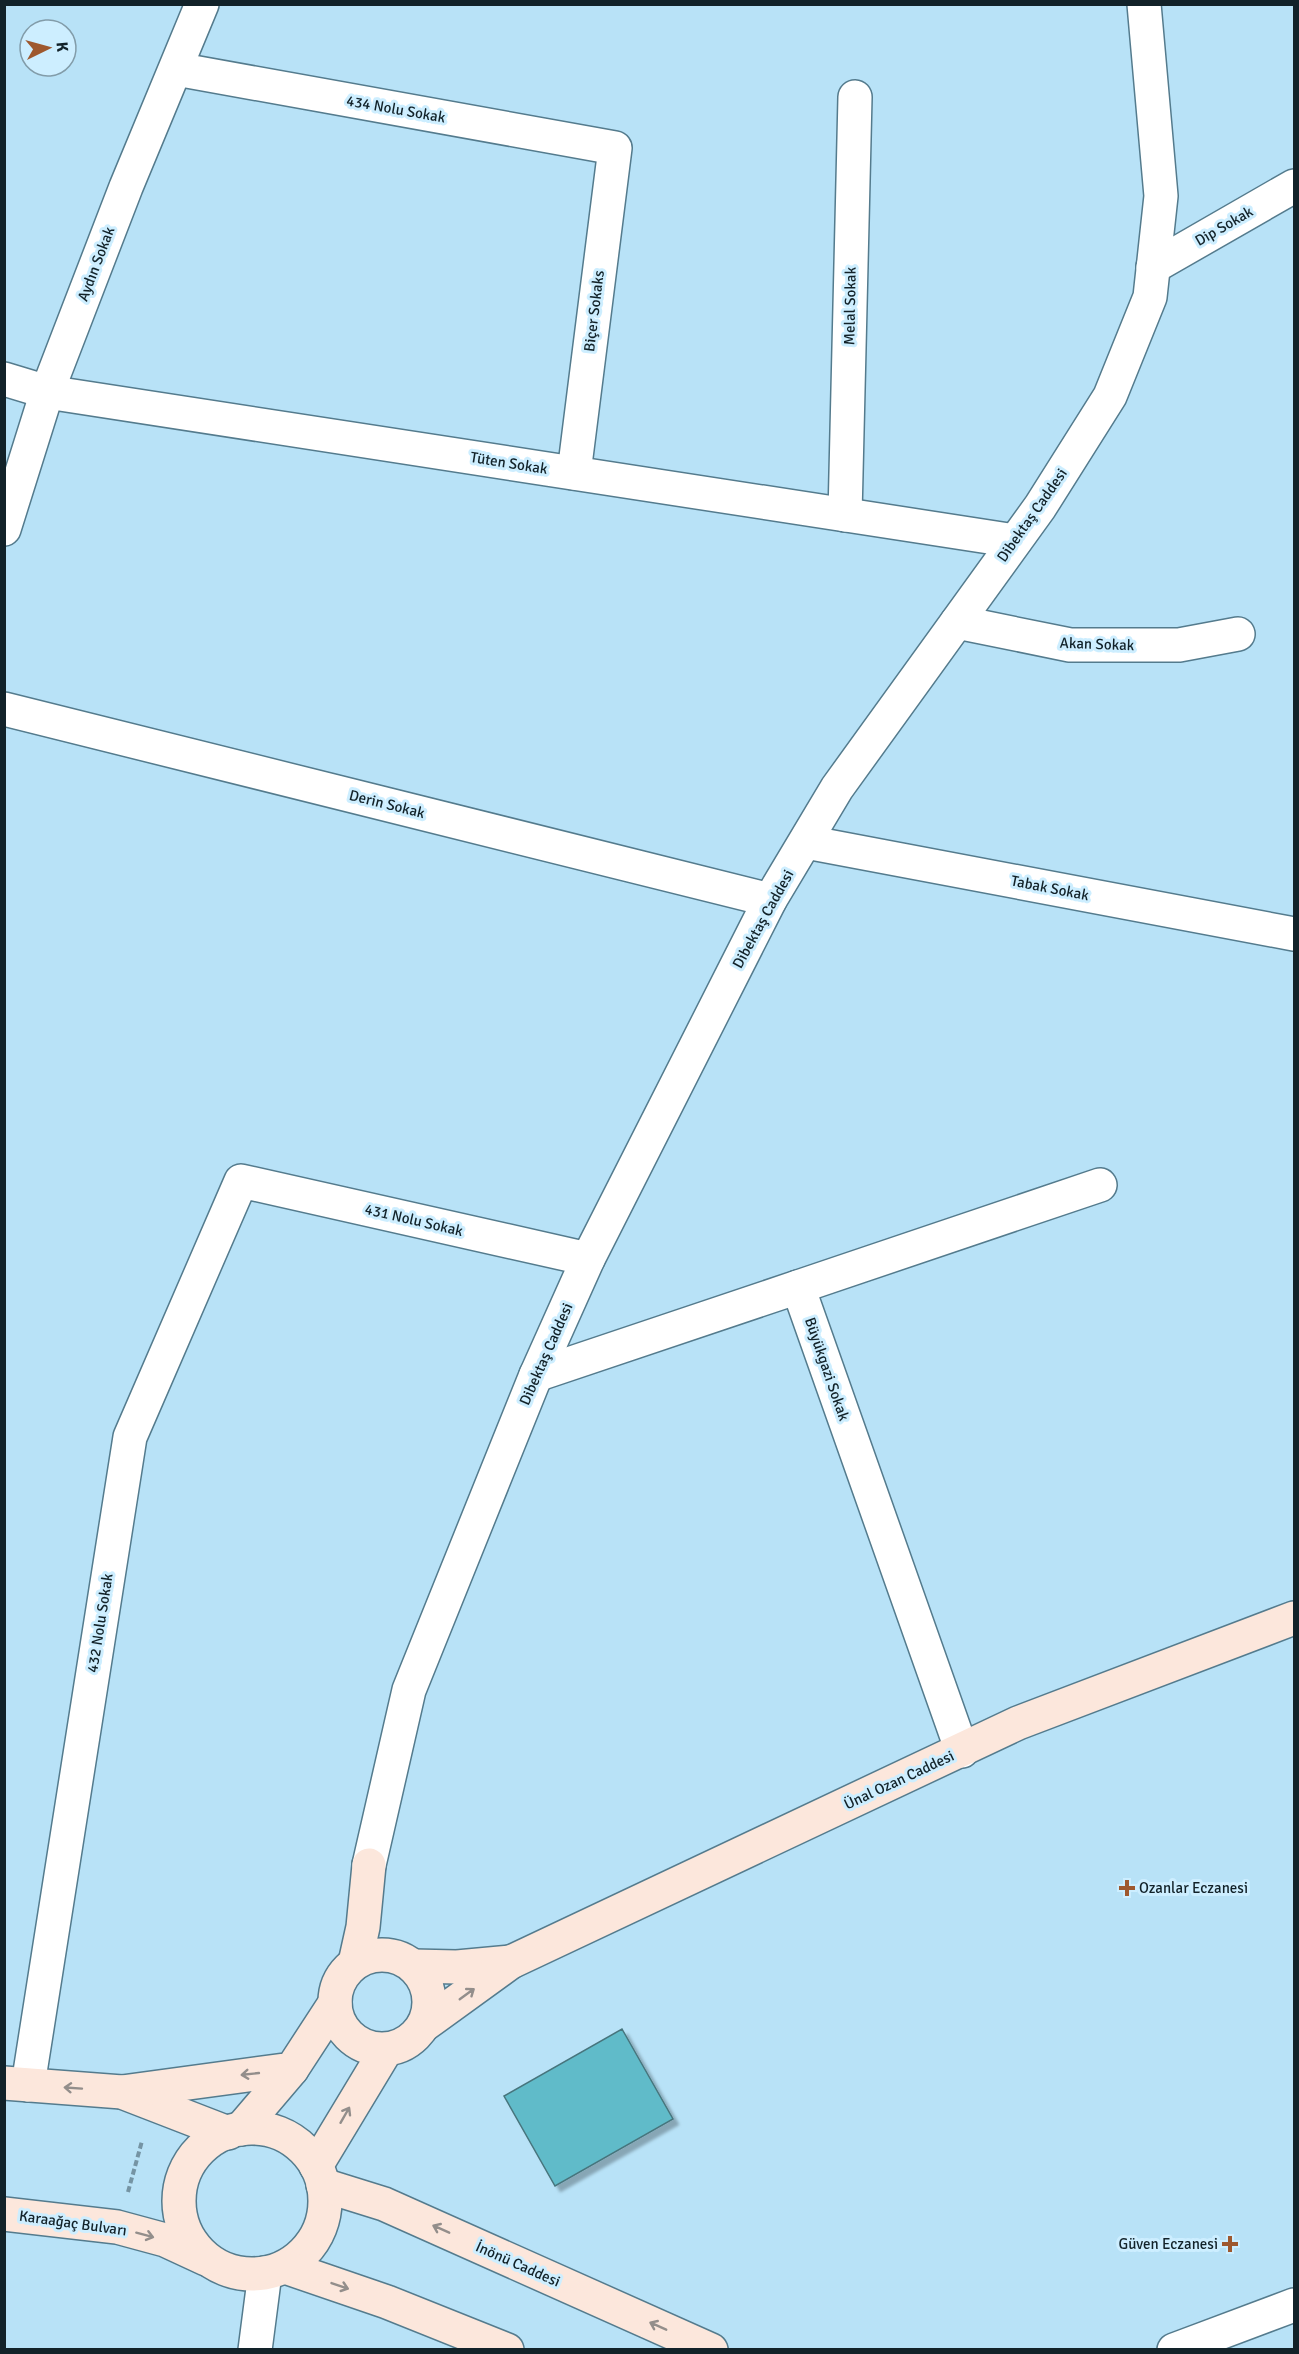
<svg xmlns="http://www.w3.org/2000/svg" width="1299" height="2354" font-family="Signika,sans-serif">
<style>
.building{fill:#60bbc9;stroke:#47757d;stroke-width:1.5;filter:url(#shadow)}
.lines{fill:none;stroke-linecap:round;stroke-linejoin:round}
.street-casing{stroke:#547b8d;stroke-width:36}
.secondary-casing{stroke:#547b8d;stroke-width:36}
.path{stroke:#7594a4;stroke-width:4;stroke-dasharray:6 3;stroke-linecap:butt}
.street{stroke:#fff;stroke-width:33}
.secondary{stroke:#fce7dc;stroke-width:33}
.oneway{stroke:#938e8b}
.poi-dot{fill:#9e582e;stroke:#cdeeff;stroke-width:2}
.labels{text-anchor:middle;dominant-baseline:central;stroke-width:6;stroke-linejoin:round;paint-order:stroke}
.street-label{font-size:15px;fill:#122229;stroke:#cdeeff}
.poi-label{font-size:15px;fill:#122229;stroke:#cdeeff;text-anchor:start}
</style>
<defs>
<filter id="shadow"><feDropShadow dx="5.5" dy="5.5" stdDeviation="1.5" flood-color="#0004"/></filter>
</defs>
<rect width="100%" height="100%" fill="#b8e2f7"/>
<path class="building" d="M622 2029 673 2119 555 2186 504 2096Z"/>
<g class="lines">
<defs>
<g id="street">
<path d="M176 69 615 148 574 473"/>
<path d="M1153 267 1294 186"/>
<path d="M4 379 47 392 1015 541"/>
<path d="M845 515 855 97"/>
<path d="M4 529 47 392 126 187 202 4"/>
<path d="M957 622 1070 645H1179L1238 634"/>
<path d="M4 709 770 900"/>
<path d="M806 842 1294 934"/>
<path d="M536 1375 798 1287"/>
<path d="M962 1751 798 1287 1100 1185"/>
<path d="M369 1865 409 1690 536 1375 588 1259 770 900 837 788 1040 507 1110 396 1150 297 1161 196 1144 4"/>
<path d="M28 2085 130 1437 241 1181 588 1259"/>
<path d="M255 2350 265 2273"/>
<path d="M1174 2350 1294 2305"/>
</g>
<g id="secondary">
<circle cx="382" cy="2002" r="47"/>
<path d="M355 1963 363 1927 369 1865"/>
<path d="M413 1966 457 1967 511 1962"/>
<path d="M424 2025 511 1962 1018 1723 1294 1618"/>
<path d="M4 2083 122 2092 228 2133"/>
<path d="M122 2092 292 2069 335 2003"/>
<circle cx="252" cy="2201" r="73"/>
<path d="M241 2129 292 2069"/>
<path d="M316 2166 386 2050"/>
<path d="M323 2185 384 2204 711 2350"/>
<path d="M4 2214 117 2227 165 2240 206 2259"/>
<path d="M285 2267 387 2302 507 2350"/>
</g>
</defs>
<use href="#street" class="street-casing"/>
<use href="#secondary" class="secondary-casing"/>
<path class="path" d="M128 2192 142 2141"/>
<use href="#street" class="street"/>
<use href="#secondary" class="secondary"/>
</g>
<defs><path id="oneway-shaft" d="M-6 0H5M1.5-3L5.5 0L1.5 3" fill="none" stroke-width="1.6" stroke-linecap="round" stroke-linejoin="round" transform="scale(1.5)"/></defs>
<g class="oneway">
<use href="#oneway-shaft" transform="translate(467 1994) rotate(-36)"/>
<use href="#oneway-shaft" transform="translate(250 2074) rotate(174)"/>
<use href="#oneway-shaft" transform="translate(73 2088) rotate(-176)"/>
<use href="#oneway-shaft" transform="translate(345 2115) rotate(-60)"/>
<use href="#oneway-shaft" transform="translate(441 2229) rotate(-156)"/>
<use href="#oneway-shaft" transform="translate(145 2235) rotate(15)"/>
<use href="#oneway-shaft" transform="translate(340 2286) rotate(19)"/>
<use href="#oneway-shaft" transform="translate(658 2326) rotate(-156)"/>
</g>
<g class="poi-dot">
<path d="M1124 1879h6v6h6v6h-6v6h-6v-6h-6v-6h6z"/>
<path d="M1227 2235h6v6h6v6h-6v6h-6v-6h-6v-6h6z"/>
</g>
<g class="labels">
<g class="street-label">
<text transform="translate(396 109) rotate(10)">434 Nolu Sokak</text>
<text transform="translate(1224 226) rotate(-30)">Dip Sokak</text>
<text transform="translate(96 264) rotate(-69)">Aydın Sokak</text>
<text transform="translate(850 306) rotate(-89)">Melal Sokak</text>
<text transform="translate(594 311) rotate(-83)">Biçer Sokaks</text>
<text transform="translate(509 463) rotate(9)">Tüten Sokak</text>
<text transform="translate(1032 515) rotate(-55)">Dibektaş Caddesi</text>
<text transform="translate(1097 644) rotate(2)">Akan Sokak</text>
<text transform="translate(387 804) rotate(14)">Derin Sokak</text>
<text transform="translate(1050 888) rotate(11)">Tabak Sokak</text>
<text transform="translate(763 919) rotate(-61)">Dibektaş Caddesi</text>
<text transform="translate(414 1220) rotate(13)">431 Nolu Sokak</text>
<text transform="translate(546 1354) rotate(-66)">Dibektaş Caddesi</text>
<text transform="translate(827 1369) rotate(71)">Büyükgazi Sokak</text>
<text transform="translate(100 1623) rotate(-81)">432 Nolu Sokak</text>
<text transform="translate(899 1780) rotate(-25)">Ünal Ozan Caddesi</text>
<text transform="translate(73 2223) rotate(8)">Karaağaç Bulvarı</text>
<text transform="translate(518 2264) rotate(24)">İnönü Caddesi</text>
</g>
<g class="poi-label">
<text x="1139" y="1888">Ozanlar Eczanesi</text>
<text x="1218" y="2244" text-anchor="end">Güven Eczanesi</text>
</g>
</g>
<rect width="1299" height="2354" fill="none" stroke="#122229" stroke-width="12"/>
<g transform="translate(48 48) rotate(85)"><circle r="28" fill="#cdeeff" stroke="#829ca9" stroke-width="1.5"/>
<path d="M0-4.5L10 22L0 15L-10 22Z" fill="#9e582e"/>
<text y="-9" font-size="16" font-weight="bold" text-anchor="middle" fill="#122229">K</text>
</g>
</svg>
